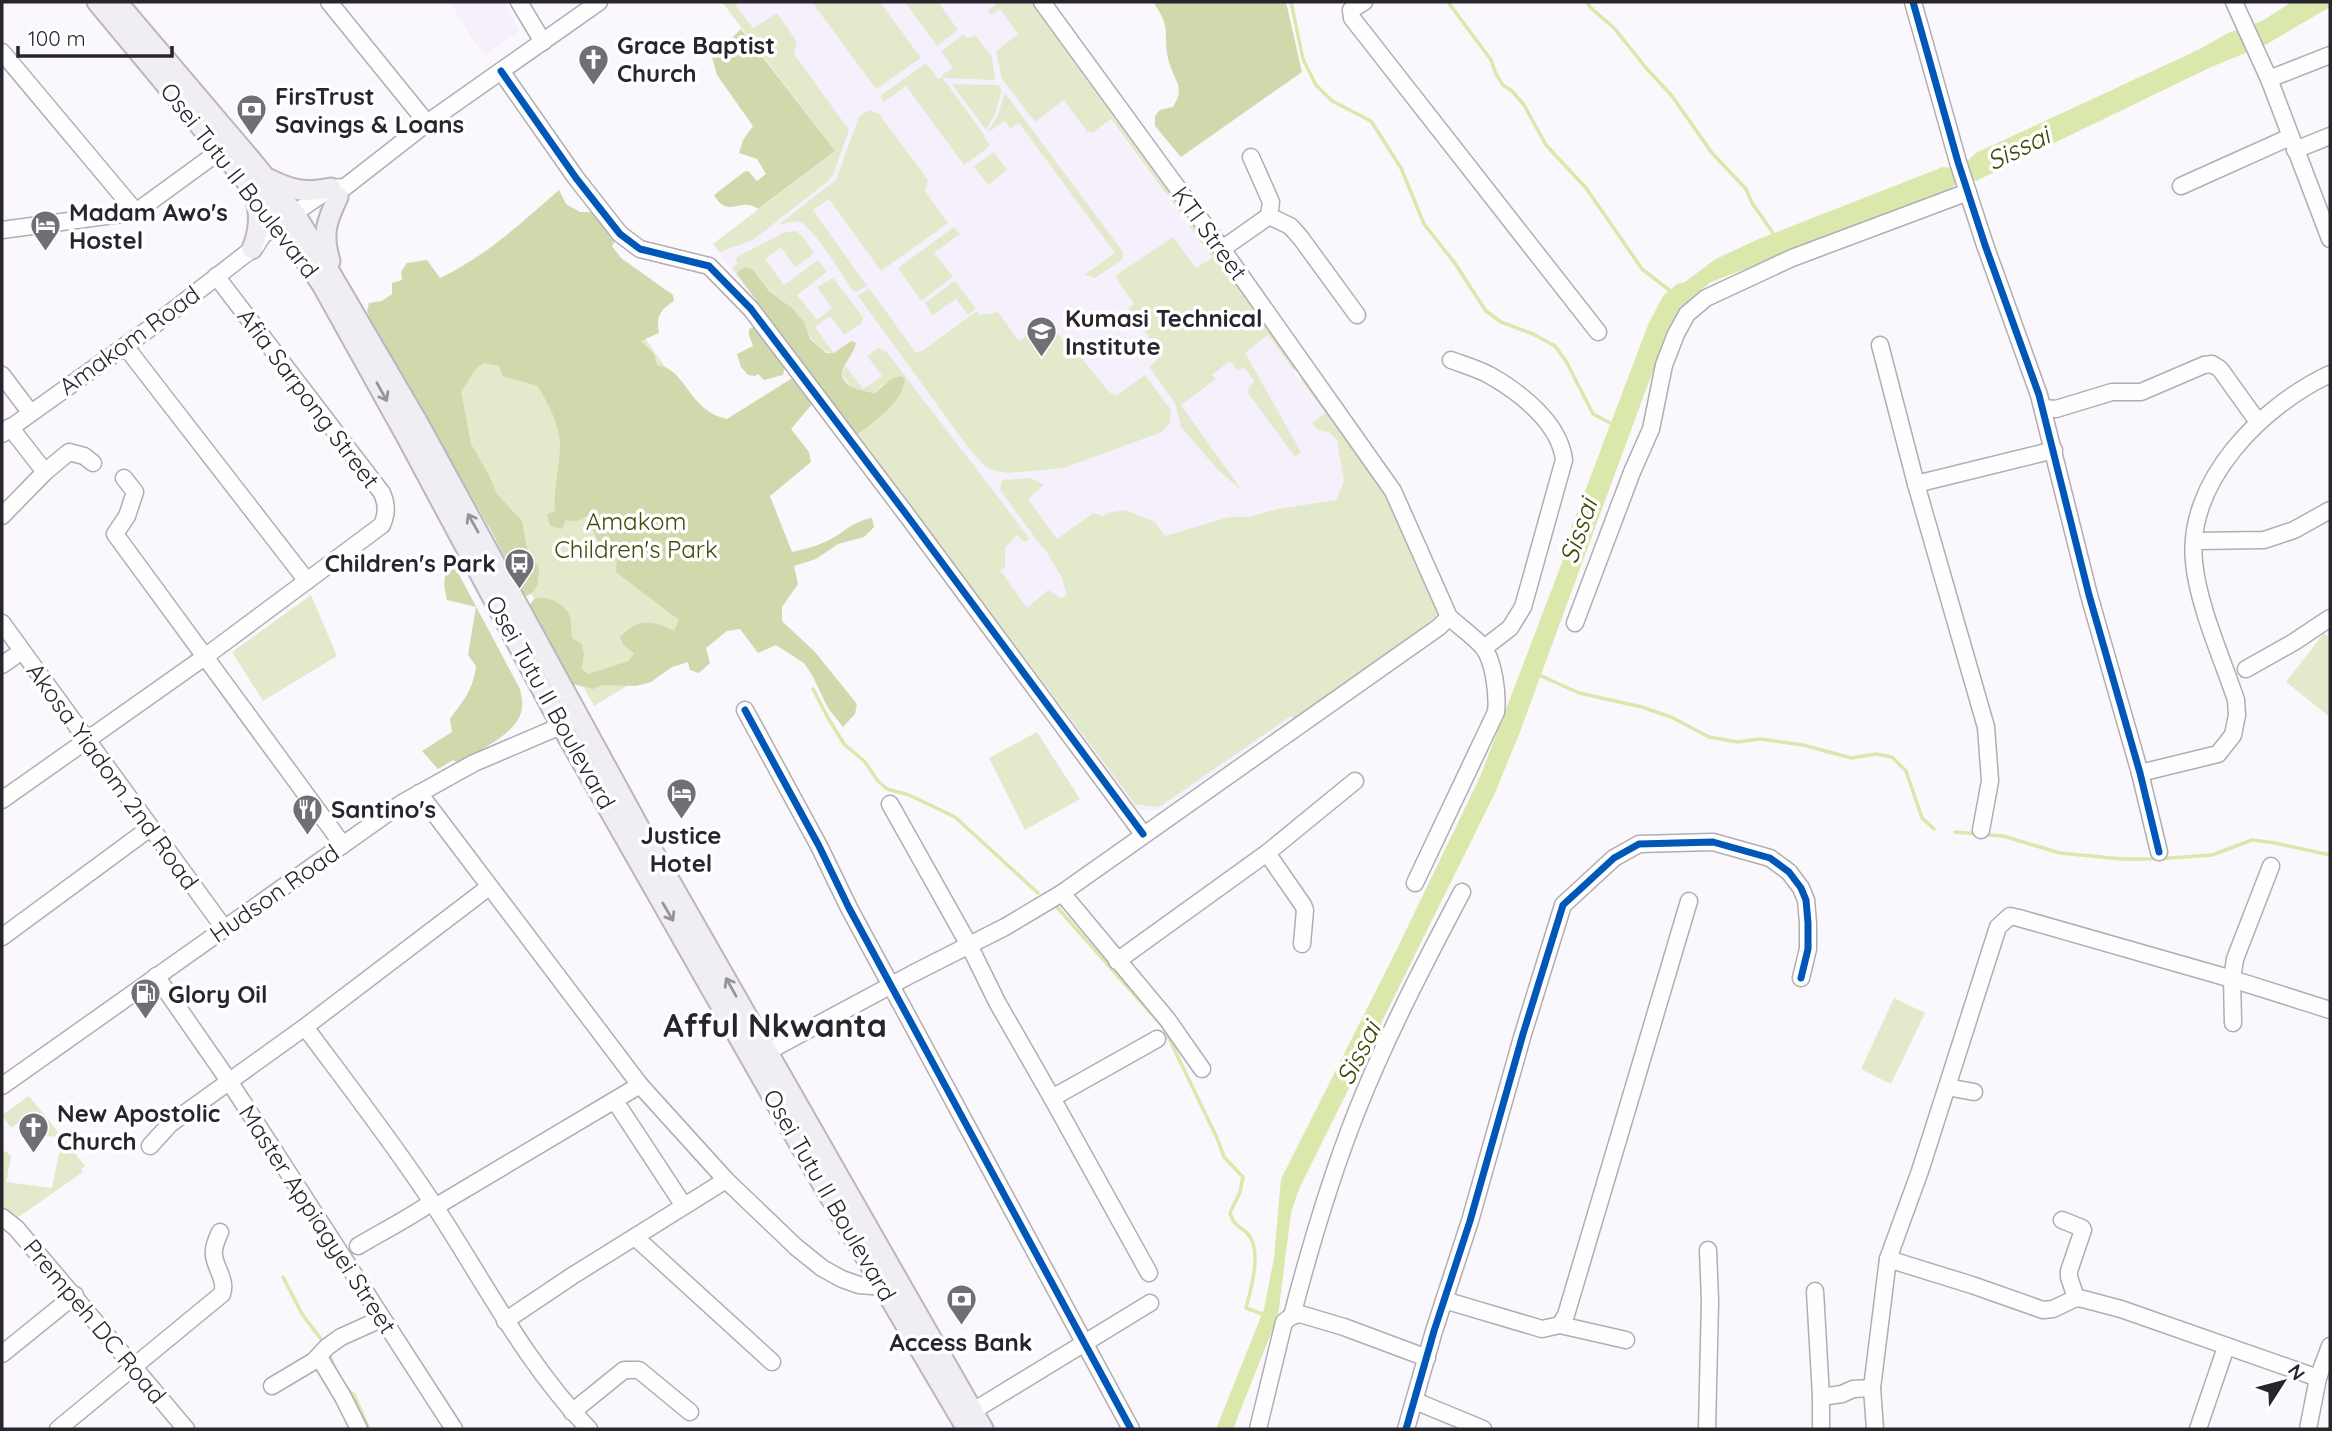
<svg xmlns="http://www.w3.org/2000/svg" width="2332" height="1431" font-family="Quicksand,sans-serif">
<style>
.built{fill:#f6f0fd}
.green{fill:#e3eacc}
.forest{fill:#cfd9ab}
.water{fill:#dae8ac}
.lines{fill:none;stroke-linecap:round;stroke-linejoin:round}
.stream{stroke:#dae8ac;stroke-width:3.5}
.minor-casing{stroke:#b0adb4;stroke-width:19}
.major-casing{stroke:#bbb5c0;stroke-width:23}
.minor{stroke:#fefeff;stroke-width:16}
.major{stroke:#f1eef3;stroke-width:19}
.cycleway-casing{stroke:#fff;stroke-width:11}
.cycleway{stroke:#0057b8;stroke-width:7}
.oneway{stroke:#97939a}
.labels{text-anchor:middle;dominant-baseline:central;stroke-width:7;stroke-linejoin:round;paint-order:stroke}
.poi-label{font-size:24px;font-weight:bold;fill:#29242e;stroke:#fff;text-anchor:start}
.street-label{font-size:24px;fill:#29242e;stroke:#fff}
.park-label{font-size:24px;fill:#3f4b09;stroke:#fff}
.water-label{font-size:26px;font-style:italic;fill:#3d4805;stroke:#fff}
.district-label{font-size:32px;font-weight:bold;fill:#29242e;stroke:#fff}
</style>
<rect width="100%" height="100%" fill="#faf8fc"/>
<g class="built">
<path d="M450 2H504L520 31 485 55 472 39Z"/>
<path d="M723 2H1025L1369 475 1425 624 1164 808 1150 811 1137 809 1128 801 712 244 835 154Z"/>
</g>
<g class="green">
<path d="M722 2H740L736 6 753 28 777 13 797 42 794 54 849 130 833 175 828 181 753 240 720 252 713 244 835 151Z"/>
<path d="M812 2H880L921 58 876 89Z"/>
<path d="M905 2H938L958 30 937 46Z"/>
<path d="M994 2H1038L1186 209 1180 213 1111 119 1092 133 1090 131 1088 133 1064 100 1035 122 1002 79 996 51 1018 34 1000 9 991 15 988 10 996 5Z"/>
<path d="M964 34 967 38 976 36 992 57 995 80 945 78 942 75 953 68 941 51Z"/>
<path d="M926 63 938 79 942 77 985 136 984 137 990 146 964 165 906 86 884 102 880 96Z"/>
<path d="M952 84 998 85 1002 90 995 114 986 130Z"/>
<path d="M1005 93 1123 252V258L1120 261 1095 278 1084 275 1115 253 1019 123 1010 129 1005 121 987 133 997 117Z"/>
<path d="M869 110 879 114 928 180 925 191 948 223 881 271 829 199 813 210 867 286 856 292 852 290C843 276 813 227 800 222 793 220 785 224 778 225L836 180 859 117Z"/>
<path d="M994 152 1007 170 988 185 974 166Z"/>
<path d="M551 209 772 514 793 584 594 706 381 326Z"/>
<path d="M1192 220 1297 368 1294 371 1268 335 1245 353 1301 452 1295 457 1248 393 1249 386 1255 382 1244 367 1238 371 1230 361 1212 375 1216 379 1181 405 1243 492 1217 469 1181 427 1175 403 1149 367 1162 355 1128 309 1134 304 1115 276 1173 237 1196 268 1212 258 1187 223Z"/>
<path d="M954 227 960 234 934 253 953 277 922 300 920 299 898 268Z"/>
<path d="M796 231 802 236 814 253 812 255 795 267 781 247 765 259 784 285 818 260 827 272 797 295 817 320 832 308 817 287 833 278 863 317 862 323 844 335 830 316 815 327 834 353C814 352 805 325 794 311 787 302 776 297 768 289 760 281 756 271 745 267L736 273 732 268 738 263 735 258 785 232Z"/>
<path d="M955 281 976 309 968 315 956 299 932 316 925 303Z"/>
<path d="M869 288 916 353 922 351 977 311 980 315 998 312 1019 341 1047 321 1070 349 1080 356 1109 392 1116 396 1145 375 1171 410 1170 423 1162 432 1064 468 1008 473 995 471 986 467 970 450 858 296Z"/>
<path d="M878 348 886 351 1030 539 1024 542 1017 535 1005 548V567L1000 570 1027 608 1048 590 1060 598 1067 596 1062 578 1045 549 1041 546 1000 490 1002 480 1031 478 1044 485 1028 499 1057 539 1093 513 1103 516 1111 512 1125 510 1155 522 1165 536 1229 517H1248L1278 509 1336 500 1344 481 1337 440 1329 432 1318 430 1312 423 1325 413 1300 379 1302 377 1382 483 1429 586 1437 611 1436 617 1294 720 1291 716 1162 805 1155 807 1135 804 857 435 883 415 905 381 899 376 881 386 875 393C858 392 851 389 843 375L845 365 863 389 882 376 867 356Z"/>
<path d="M311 595 337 656 263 701 232 652Z"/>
<path d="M2324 633 2330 638V717L2286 682Z"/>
<path d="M1037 732 1080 799 1025 830 989 758Z"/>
<path d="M1894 998 1925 1013 1891 1084 1861 1069Z"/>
<path d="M29 1096 58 1132 55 1137 28 1133 30 1130 22 1120 11 1128 2 1115Z"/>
<path d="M65 1141 85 1166 81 1170 83 1172 17 1218H12L2 1204V1153L6 1151 11 1157 6 1182 52 1188 61 1143Z"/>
</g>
<g class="forest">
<path d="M1153 2H1286L1302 72 1181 157 1155 126V116L1160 110 1173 107C1185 87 1176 84 1170 65 1161 38 1174 30 1153 2Z"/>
<path d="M741 29 835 151 758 209C742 196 728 220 714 195L744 172 748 171 757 181 766 174 757 159 739 153 743 140 753 126 717 75 712 57Z"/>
<path d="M559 190 566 204 580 212H592L602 218 616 239 612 246 621 258 673 295 674 301C660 310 656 316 659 333L641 341 654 354 657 365C687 369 688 411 727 419L794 377 813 403 791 429 809 452 811 462 770 496 792 552C805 549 818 546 831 539 845 531 856 520 872 518L874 527 864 537 838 544 816 559 794 566 798 584 782 607V621L815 652 857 704 855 714 843 727 828 708 812 675 804 663 776 645 758 653 740 629 727 631 706 648 710 663 699 673 690 670 688 662 672 667 651 682 636 686 603 685 593 689 568 683 527 609 534 599C546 595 562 602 569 614 572 621 571 630 572 638L582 644 584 654 582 669 588 674 629 661 634 653 623 645 620 637C638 618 652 620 674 631L679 620 616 572 617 553 600 546 593 530 597 508C587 516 581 524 566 520L562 529 550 526 547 514 555 511C553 488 560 467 560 443 559 423 548 404 538 386L503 376 499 366 483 363 475 370 461 392 471 444 489 475 497 494 522 521 527 548 539 568 538 584 533 592 527 596 523 594 493 534 372 325 367 311 369 303 382 301 392 294V283L402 280 401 272 407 263 427 260 440 278C485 257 521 223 559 190Z"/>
<path d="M745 267 753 270 769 291 792 308 804 322 810 339 826 353H834L851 341 856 343C854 353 847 359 843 369 837 386 863 392 875 393L890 380 899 376 905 378C903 403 875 421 857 435L736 273Z"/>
<path d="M759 325 785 366 783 375 764 380 758 374 755 376 748 375 741 367 737 354 753 346 749 335V329Z"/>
<path d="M455 567 520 689C521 695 523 701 522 706 522 732 479 750 458 763L453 760 438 769 422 751 452 732 450 719C464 699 473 691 476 666L468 655 476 607 447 600 444 585 445 576Z"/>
</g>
<path class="water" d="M2292 2H2330V7L2267 44 2209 68 1976 181 1969 177 1957 183 1946 193 1711 282 1691 298 1675 318 1648 384 1518 737 1495 793 1299 1189 1291 1213 1278 1316 1233 1429H1216L1264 1309 1274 1258 1281 1179 1396 951 1480 777 1568 547 1571 528 1648 325 1663 296 1677 284 1685 282 1714 260 1754 241 1943 167C1958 170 1966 163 1976 153L2200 49 2228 33 2262 21Z"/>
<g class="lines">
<g class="stream">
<path d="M1291 2 1303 59 1316 85 1332 101 1371 121 1401 168 1424 224 1454 262 1486 311 1501 322 1533 334 1555 346 1566 361 1593 414 1614 425"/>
<path d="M1448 2 1491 60 1496 74 1503 85 1512 91 1524 105 1546 145 1586 188 1642 269 1673 293"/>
<path d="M1587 2 1590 7 1614 28 1647 69 1672 96 1712 153 1746 189 1752 203 1775 236"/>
<path d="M1537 674 1579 693 1642 707 1671 717 1709 737 1738 742 1760 739 1803 745 1851 758 1876 754 1892 757 1906 771 1922 818 1934 829"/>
<path d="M813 689 827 716 844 744 865 762 878 781 887 789 909 795 955 817 1038 893"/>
<path d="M1955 832 2003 836 2060 853 2122 859H2156L2212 855 2252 840 2275 843 2330 855"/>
<path d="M1056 906 1164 1028 1217 1138 1224 1157 1243 1177 1240 1192 1230 1213C1235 1228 1238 1224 1247 1233 1263 1249 1251 1289 1246 1308L1265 1315"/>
<path d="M283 1277 302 1314 324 1343"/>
<path d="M329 1353 335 1369"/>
<path d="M345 1387 354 1395 369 1429"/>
</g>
<defs>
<g id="minor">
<path d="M329 2 427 123"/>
<path d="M519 2 543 42"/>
<path d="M1042 2 1222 249 1393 491 1449 617"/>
<path d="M1364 2 1351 10 1352 18 1598 332"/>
<path d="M1913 2 1958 162 1985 245 2039 395 2089 595 2140 773 2159 852"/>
<path d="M2234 2 2269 79 2330 239"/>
<path d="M2 52 136 212"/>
<path d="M501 71 576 178 620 234 640 249 709 266 751 309 909 518 1143 834"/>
<path d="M2269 79 2330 55"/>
<path d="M2295 150 2330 136"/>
<path d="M2181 186 2290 137"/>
<path d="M1269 216 1290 226 1300 237 1357 315"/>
<path d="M2 230 136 212 221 150"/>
<path d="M1222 249 1269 216 1271 202 1251 157"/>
<path d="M1880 345 1916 484 1986 727 1990 781 1981 830"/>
<path d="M125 346 307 581"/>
<path d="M1451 360C1464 365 1479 369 1491 376 1521 393 1560 424 1564 460L1523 607 1510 628 1484 648"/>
<path d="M2 375 30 412"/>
<path d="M2043 408 2056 409 2112 392H2141L2204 365 2212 364 2220 369 2258 422"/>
<path d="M10 427 45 472"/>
<path d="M2 434 153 326 256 246 263 235 331 188 345 187 427 123 599 2"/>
<path d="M124 478 135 492 127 516 115 534 343 845"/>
<path d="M1916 484 2054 450"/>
<path d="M2 516 45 472 69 452 84 456 93 463"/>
<path d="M2195 541 2264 540 2294 530 2330 510"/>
<path d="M2 623 224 928"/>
<path d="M1575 623 1632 472 1651 429 1664 365 1676 334 1687 314 1706 298 1792 258 1968 192"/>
<path d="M2 665 22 651"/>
<path d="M2246 669 2294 642 2330 618"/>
<path d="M745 710 819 846 849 908 1131 1429"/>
<path d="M2140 773 2218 754 2233 735 2237 715 2236 700C2222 658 2198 605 2194 562 2186 481 2262 406 2330 374"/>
<path d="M419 793 640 1085 726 1180 796 1247 822 1268 842 1279 859 1285 884 1287"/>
<path d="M2 800 206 656 382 525C387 513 387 505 382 493L216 276"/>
<path d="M890 804 969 945 997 1002 1052 1098 1149 1273"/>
<path d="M1267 853 1303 905 1305 910 1302 944"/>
<path d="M1415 883 1496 712C1498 695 1494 661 1483 647 1473 636 1460 627 1449 617"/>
<path d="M1062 893 1167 1019 1202 1069"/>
<path d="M2 937 150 828"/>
<path d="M1117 961 1267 853 1355 781"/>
<path d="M156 976 229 1081 454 1429"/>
<path d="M2233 1023 2232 979 2235 959 2271 866"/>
<path d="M305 1027C349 1086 394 1144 434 1205 484 1281 525 1363 589 1429"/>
<path d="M767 1052 912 974 1005 927 1062 893 1439 627 1449 617"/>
<path d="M2 1086 402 803 474 763 570 722"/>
<path d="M1947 1087 1974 1092"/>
<path d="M1052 1098 1157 1039"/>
<path d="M615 1101 684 1206"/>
<path d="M150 1146 170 1124 305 1027 489 887"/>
<path d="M435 1207 640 1085"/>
<path d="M2 1217 16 1228 186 1429"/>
<path d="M2062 1220 2082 1228 2083 1230 2069 1271V1277L2076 1298"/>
<path d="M635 1237 772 1362"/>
<path d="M358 1246C383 1231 408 1219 432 1202"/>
<path d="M1888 1259 1972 1285 2043 1310 2053 1309 2076 1298 2083 1299 2121 1309 2318 1378"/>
<path d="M1815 1291 1821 1397 1842 1394 1853 1389 1872 1388"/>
<path d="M1444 1300 1542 1329 1560 1325 1566 1315 1689 901"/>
<path d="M1292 1316C1310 1247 1330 1179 1356 1113 1386 1037 1424 964 1462 892"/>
<path d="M505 1321 572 1276 726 1180"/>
<path d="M1560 1325 1626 1340"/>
<path d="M2 1354 75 1295"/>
<path d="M319 1357 343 1397 359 1429"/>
<path d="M272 1386 314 1361 327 1347 341 1337 381 1319"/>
<path d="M1415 1401 1483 1429"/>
<path d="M973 1411 1150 1303"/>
<path d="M572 1412 624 1370H639L690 1412"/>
<path d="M58 1429 222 1294C227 1280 215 1268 214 1255 213 1247 217 1239 220 1232"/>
<path d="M1258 1429 1284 1322 1292 1316 1300 1314 1344 1327 1427 1358"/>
<path d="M1406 1429 1434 1331 1470 1221 1523 1034 1563 905 1614 858 1639 844 1713 842 1770 858 1789 872 1801 888 1806 900 1808 923V949L1801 978"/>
<path d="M1707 1429 1710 1301 1708 1250"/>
<path d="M1821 1429V1397"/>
<path d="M1875 1429 1872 1388 1888 1259 1920 1171 1998 927 2010 916 2019 918 2232 979 2330 1010"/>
<path d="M2198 1429 2226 1347"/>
<path d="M2308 1429 2318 1378 2330 1346"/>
</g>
<g id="major">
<path d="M97 2 266 205 321 283 405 434 561 725 816 1173 967 1429"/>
<path d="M117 2 252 161 295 214 311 240 417 421 639 827 983 1429"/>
<path d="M269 179C294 191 304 193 331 188"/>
<path d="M252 249C260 229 260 215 255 194"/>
<path d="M330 261C322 234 326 222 338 197"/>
</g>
</defs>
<use href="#minor" class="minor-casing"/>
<use href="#major" class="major-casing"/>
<use href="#minor" class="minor"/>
<use href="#major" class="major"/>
<defs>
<g id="cycleway">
<path d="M1913 2 1958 162 1985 245 2039 395 2089 595 2140 773 2159 852"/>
<path d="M501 71 576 178 620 234 640 249 709 266 751 309 909 518 1143 834"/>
<path d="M745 710 819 846 849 908 1131 1429"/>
<path d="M1406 1429 1434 1331 1470 1221 1523 1034 1563 905 1614 858 1639 844 1713 842 1770 858 1789 872 1801 888 1806 900 1808 923V949L1801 978"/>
</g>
</defs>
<use href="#cycleway" class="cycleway-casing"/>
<use href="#cycleway" class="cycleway"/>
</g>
<defs><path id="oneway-shaft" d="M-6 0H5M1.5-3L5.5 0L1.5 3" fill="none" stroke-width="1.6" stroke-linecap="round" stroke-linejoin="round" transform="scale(1.75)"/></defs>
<g class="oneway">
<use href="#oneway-shaft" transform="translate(382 392) rotate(61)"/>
<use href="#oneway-shaft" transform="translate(473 523) rotate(-119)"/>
<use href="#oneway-shaft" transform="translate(668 912) rotate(60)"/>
<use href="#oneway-shaft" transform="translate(731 987) rotate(-119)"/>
</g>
<defs>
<symbol id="church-pin" viewBox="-11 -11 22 30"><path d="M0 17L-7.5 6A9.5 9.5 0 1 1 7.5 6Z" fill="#726e76" stroke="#fff"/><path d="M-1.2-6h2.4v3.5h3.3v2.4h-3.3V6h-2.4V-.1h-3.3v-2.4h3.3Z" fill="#fff"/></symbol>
<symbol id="bank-pin" viewBox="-11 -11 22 30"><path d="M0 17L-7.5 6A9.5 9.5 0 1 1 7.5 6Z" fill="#726e76" stroke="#fff"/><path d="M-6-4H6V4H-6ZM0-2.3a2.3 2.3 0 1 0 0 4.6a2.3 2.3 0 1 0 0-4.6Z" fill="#fff"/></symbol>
<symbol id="hotel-pin" viewBox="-11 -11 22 30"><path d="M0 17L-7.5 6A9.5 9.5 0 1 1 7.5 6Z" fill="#726e76" stroke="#fff"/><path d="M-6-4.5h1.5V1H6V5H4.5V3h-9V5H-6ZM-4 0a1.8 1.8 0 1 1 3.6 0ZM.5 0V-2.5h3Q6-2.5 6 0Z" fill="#fff"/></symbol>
<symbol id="school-pin" viewBox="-11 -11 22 30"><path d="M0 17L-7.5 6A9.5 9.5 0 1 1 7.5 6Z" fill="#726e76" stroke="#fff"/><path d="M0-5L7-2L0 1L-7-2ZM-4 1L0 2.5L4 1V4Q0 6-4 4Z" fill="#fff"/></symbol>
<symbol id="bus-pin" viewBox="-11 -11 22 30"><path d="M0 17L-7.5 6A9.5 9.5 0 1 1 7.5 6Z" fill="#726e76" stroke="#fff"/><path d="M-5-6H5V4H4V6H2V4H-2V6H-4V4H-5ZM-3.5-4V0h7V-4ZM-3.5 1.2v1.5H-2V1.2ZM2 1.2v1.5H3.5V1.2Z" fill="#fff"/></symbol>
<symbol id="restaurant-pin" viewBox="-11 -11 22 30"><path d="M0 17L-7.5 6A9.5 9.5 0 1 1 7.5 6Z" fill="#726e76" stroke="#fff"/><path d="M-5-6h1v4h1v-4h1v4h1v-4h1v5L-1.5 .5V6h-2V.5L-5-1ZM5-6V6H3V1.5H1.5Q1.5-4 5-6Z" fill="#fff"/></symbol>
<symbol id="fuel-pin" viewBox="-11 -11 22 30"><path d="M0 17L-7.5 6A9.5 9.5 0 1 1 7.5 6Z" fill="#726e76" stroke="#fff"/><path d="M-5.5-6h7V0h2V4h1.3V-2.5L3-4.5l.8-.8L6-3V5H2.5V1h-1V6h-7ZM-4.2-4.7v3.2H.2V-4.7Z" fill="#fff"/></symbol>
</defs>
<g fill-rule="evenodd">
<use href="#church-pin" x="576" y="42" width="35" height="47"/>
<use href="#bank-pin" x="234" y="92" width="35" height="47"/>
<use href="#hotel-pin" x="28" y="208" width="35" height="47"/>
<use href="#school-pin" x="1024" y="314" width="35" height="47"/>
<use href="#bus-pin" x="502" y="546" width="35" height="47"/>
<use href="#hotel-pin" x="664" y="776" width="35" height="47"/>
<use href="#restaurant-pin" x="290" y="792" width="35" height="47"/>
<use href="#fuel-pin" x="128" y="976" width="35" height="47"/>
<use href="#church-pin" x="16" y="1110" width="35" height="47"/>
<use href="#bank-pin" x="944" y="1282" width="35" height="47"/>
</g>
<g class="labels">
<g class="poi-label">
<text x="617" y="45">Grace Baptist<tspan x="617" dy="28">Church</tspan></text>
<text x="275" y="96">FirsTrust<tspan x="275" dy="28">Savings &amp; Loans</tspan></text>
<text x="69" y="212">Madam Awo's<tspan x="69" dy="28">Hostel</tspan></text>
<text x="1065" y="318">Kumasi Technical<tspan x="1065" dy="28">Institute</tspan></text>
<text x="496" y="563" text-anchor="end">Children's Park</text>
<text x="331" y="809">Santino's</text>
<text x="681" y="835" text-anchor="middle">Justice<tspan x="681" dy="28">Hotel</tspan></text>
<text x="168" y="994">Glory Oil</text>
<text x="57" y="1113">New Apostolic<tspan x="57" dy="28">Church</tspan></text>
<text x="961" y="1342" text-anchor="middle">Access Bank</text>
</g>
<g class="street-label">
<text transform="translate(240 180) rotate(52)">Osei Tutu II Boulevard</text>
<text transform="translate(1210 233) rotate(54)">KTI Street</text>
<text transform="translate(129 340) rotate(-36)">Amakom Road</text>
<text transform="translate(309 398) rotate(53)">Afia Sarpong Street</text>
<text transform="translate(551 702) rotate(61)">Osei Tutu II Boulevard</text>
<text transform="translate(113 776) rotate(54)">Akosa Yiadom 2nd Road</text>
<text transform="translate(274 893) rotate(-35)">Hudson Road</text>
<text transform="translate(830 1195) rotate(60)">Osei Tutu II Boulevard</text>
<text transform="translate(318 1219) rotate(57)">Master Appiagyei Street</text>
<text transform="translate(95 1321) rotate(50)">Prempeh DC Road</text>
</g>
<g class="park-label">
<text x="636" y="521">Amakom<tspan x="636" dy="28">Children's Park</tspan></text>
</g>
<g class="water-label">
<text transform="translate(2018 148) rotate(-26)">Sissai</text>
<text transform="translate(1578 531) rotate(-71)">Sissai</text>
<text transform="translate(1358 1053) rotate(-63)">Sissai</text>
</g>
<g class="district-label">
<text x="775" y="1025">Afful Nkwanta</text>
</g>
</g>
<rect width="2332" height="1431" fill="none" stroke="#29242e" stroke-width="7"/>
<g transform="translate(2283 1382) rotate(54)" stroke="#ffffff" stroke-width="5" paint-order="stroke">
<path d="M0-5L12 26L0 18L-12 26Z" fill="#29242e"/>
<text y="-10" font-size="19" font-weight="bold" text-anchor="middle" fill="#29242e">N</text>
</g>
<path d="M18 46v10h154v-10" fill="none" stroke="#29242e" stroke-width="3.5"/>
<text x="28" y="46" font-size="21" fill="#29242e" stroke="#ffffff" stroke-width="5" paint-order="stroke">100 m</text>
</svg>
